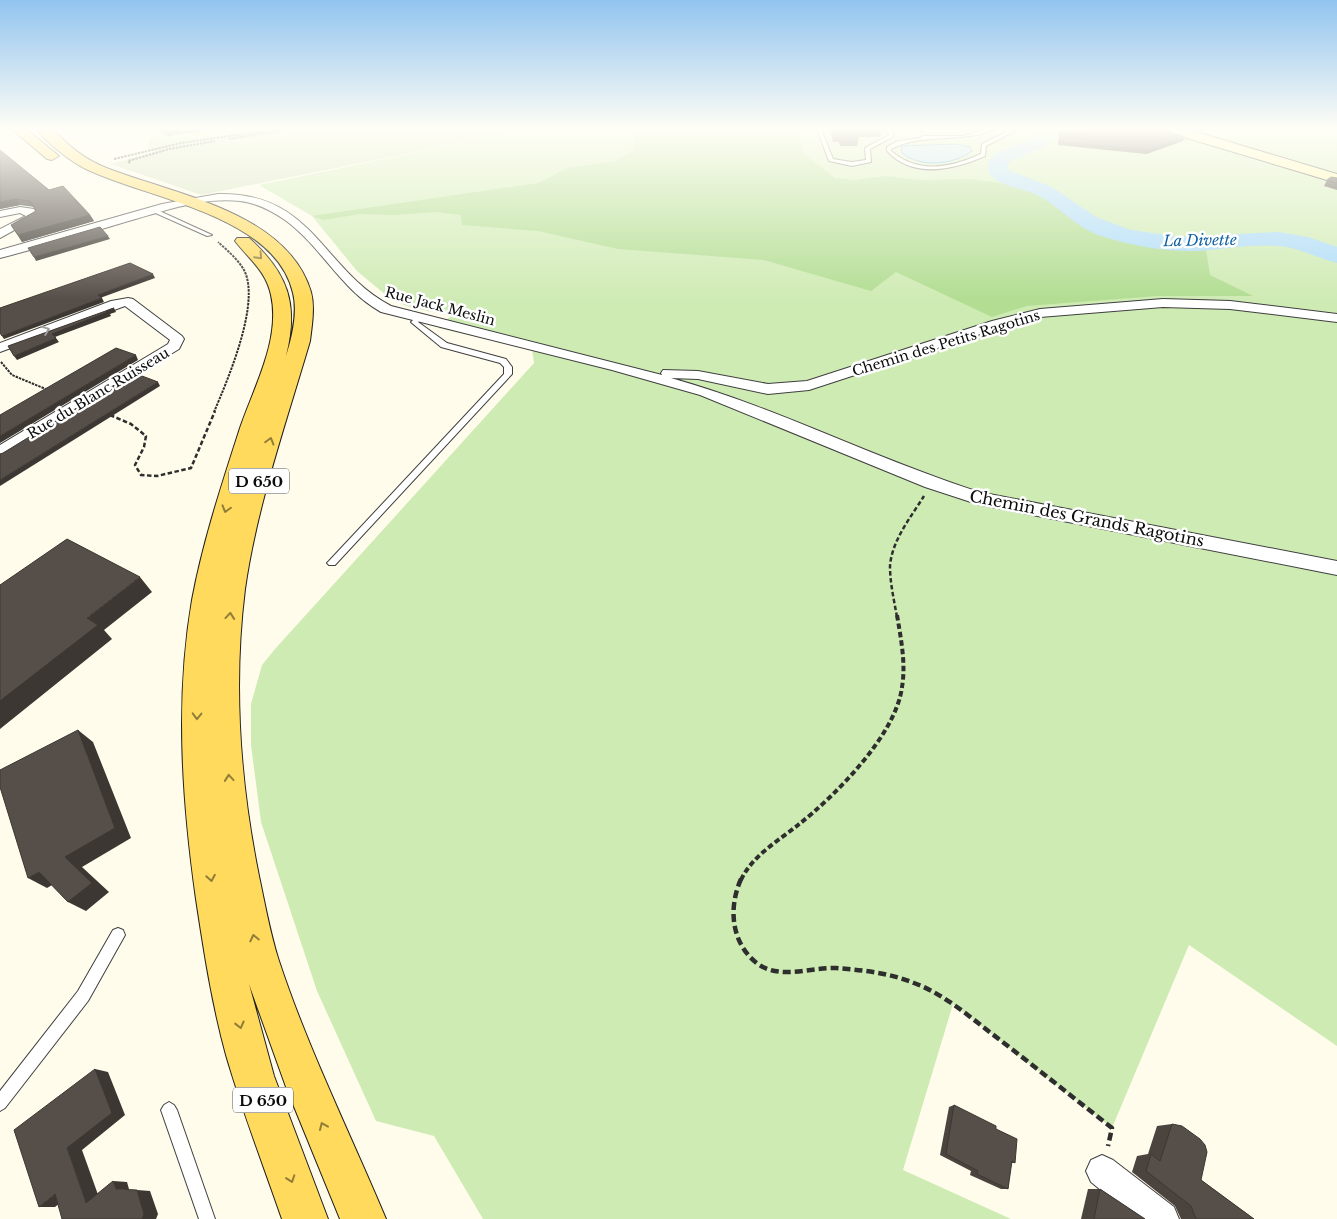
<svg xmlns="http://www.w3.org/2000/svg" width="1337" height="1219" font-family="'Libre Baskerville',serif">
<style>
.green{fill:#cfebb4}
.forest{fill:#b2dd92}
.cemetery{fill:#d5e2bc}
.water{fill:#aedcf9;stroke:#3190d4}
.lines{fill:none;stroke-linecap:round;stroke-linejoin:round}
.river{fill:#aedcf9;fill-rule:evenodd}
.service-casing{stroke:#3f3f3f;stroke-width:2}
.minor-casing{stroke:#3f3f3f;stroke-width:2}
.secondary-casing{stroke:#2e2e2e;stroke-width:2}
.primary-casing{stroke:#1d1d1d;stroke-width:2}
.path-far3{stroke:#2e2e2e;stroke-width:2;stroke-dasharray:2.5 1;stroke-linecap:butt}
.path-far2{stroke:#2e2e2e;stroke-width:2.5;stroke-dasharray:4.5 2.5;stroke-linecap:butt}
.path-far1{stroke:#2e2e2e;stroke-width:4;stroke-dasharray:5.5 3;stroke-linecap:butt}
.path{stroke:#2e2e2e;stroke-width:4.5;stroke-dasharray:8 4;stroke-linecap:butt}
.service{fill:#fff;fill-rule:evenodd}
.minor{fill:#fff;fill-rule:evenodd}
.secondary{fill:#fff7a7;fill-rule:evenodd}
.primary{fill:#ffda5c;fill-rule:evenodd}
.wall{fill:#4a433e}
.shaded-wall{fill:#3c3732}
.building{fill:#564e48;stroke:#3c3732}
.oneway{stroke:#927d38}
.oneway2{stroke:#9e9e9e}
.labels{text-anchor:middle;dominant-baseline:central;stroke-width:5;stroke-linejoin:round;paint-order:stroke}
.far-street-label{font-size:14px;fill:#0c0c0c;stroke:#fff}
.far-water-label{font-size:15px;font-style:italic;fill:#1061a4;stroke:#fff}
.shield{fill:#fff;stroke:#555;stroke-width:1}
.shield-label{font-size:15px;font-weight:bold;fill:#0c0c0c}
.street-label{font-size:16px;fill:#0c0c0c;stroke:#fff}
</style>
<rect width="100%" height="100%" fill="#fffcec"/>
<g class="green">
<path d="M150 129H283L193 143 148 152Z"/>
<path d="M518 129H1337V1046L1189 945 1112 1128 953 1004 903 1170 1011 1219H483L434 1136 376 1121 317 991 261 822 251 745V704L262 665 275 649 534 363 532 350 438 328 451 316 406 306 387 296 357 271 312 216 259 185 511 133Z"/>
</g>
<path class="forest" d="M633 129H797L804 154 835 178 854 180 885 176 920 180 969 179 1001 183 1037 192 1092 230 1124 240 1171 250H1206L1210 275 1253 296H1157L1027 306 992 317 896 272 871 291 764 260 618 249 538 231 462 225 461 215 435 212 394 215 360 214 324 220 312 216 538 183 567 168 616 161 634 150Z"/>
<path class="cemetery" d="M283 129H518L511 133 201 195 111 164 171 147Z"/>
<path class="water" d="M956 144 970 147 972 151C954 165 920 168 902 153L901 146Z"/>
<g class="lines">
<path class="river" d="M1039 129H1057L1058 133 1043 148 1009 162 1007 164 1008 170 1052 187 1096 217 1131 230 1181 237 1278 232 1308 237 1337 247V263C1317 258 1300 248 1279 246 1252 244 1225 249 1199 251 1166 252 1132 246 1101 236 1073 226 1061 207 1037 195 1022 188 999 187 989 173L988 163C998 145 1025 147 1040 132Z"/>
<defs>
<g id="service">
<path d="M817 129H821L833 159 852 162 866 160 865 148 889 135 887 129H891L894 136 870 149 871 162 852 166 829 161Z"/>
<path d="M987 129H995C962 144 922 132 891 149V151C918 174 950 168 981 154L982 144 1012 129H1018L986 146 985 156C953 170 913 179 887 151V147L898 141 921 138 923 136H963Z"/>
<path d="M151 209H155L212 235 207 236 151 211Z"/>
<path d="M416 317H420L421 318 418 322 447 343 506 359 512 367V374L335 565H329L327 563 329 561 504 374V367L500 363 441 347 412 323 411 322Z"/>
<path d="M118 928 123 930 125 935 88 1001 5 1108 0 1111V1091L78 991 113 930Z"/>
<path d="M169 1102 174 1105 177 1110 215 1219H199L161 1110 164 1105Z"/>
</g>
<g id="minor">
<path d="M218 194C314 192 321 269 391 306L662 375 661 373 663 370 698 371 768 384 807 381 992 321 1040 309 1163 299 1230 301 1337 314V322L1230 309 1163 307 1040 317 1002 327 809 390 768 394 698 379 671 378C776 407 875 459 979 492L1337 561V575L977 504 925 487 700 395 612 370 381 312C341 290 322 247 285 220 272 211 257 203 240 201 203 197 167 210 132 220 88 233 44 247 0 258V250L162 204Z"/>
<path d="M20 207 34 209 38 217 0 238V229L26 216 20 213 0 217V211Z"/>
<path d="M128 298 133 299 182 336 184 339 179 349 6 456 0 457V445L168 344 170 340 125 306 0 352V343L111 301Z"/>
<path d="M1102 1155 1113 1160 1174 1207 1179 1219H1136L1091 1182 1086 1171 1091 1160Z"/>
</g>
<path id="secondary" d="M1166 129H1186L1337 174V183L1167 132Z"/>
<g id="primary">
<path d="M12 129H26L59 156 52 160 47 159Z"/>
<path d="M36 129C40 129 47 128 51 130 57 132 63 140 68 144 79 154 90 161 104 167 171 194 287 211 311 292 315 307 312 325 310 341 286 423 257 505 245 589 233 684 240 782 259 876 265 904 270 933 279 961 308 1049 350 1133 386 1219H340L286 1087 249 984 274 1076 328 1219H282C263 1164 242 1110 226 1055 212 1004 204 952 196 899 182 800 175 699 192 600 203 541 222 484 240 428 254 387 281 339 271 295 266 271 249 259 235 241L237 238H249C288 273 299 304 286 356 292 337 298 313 293 293 275 215 148 199 86 169 71 162 46 142 36 129Z"/>
</g>
</defs>
<use href="#service" class="service-casing"/>
<use href="#minor" class="minor-casing"/>
<use href="#secondary" class="secondary-casing"/>
<use href="#primary" class="primary-casing"/>
<g class="path-far3">
<path d="M229 139 290 129"/>
<path d="M114 159 181 143 277 129"/>
<path d="M130 163 128 161 169 149 215 141"/>
<path d="M1 362 12 375 48 390"/>
<path d="M214 412C228 379 256 313 247 278 244 264 228 251 218 242"/>
</g>
<g class="path-far2">
<path d="M110 415 131 424 146 436 144 447 135 465 141 475 157 476 191 468 215 411"/>
<path d="M897 617C894 600 890 583 890 566 892 540 911 517 924 496"/>
</g>
<path class="path-far1" d="M741 880C752 856 778 841 798 825 835 796 896 735 902 687 906 664 901 639 897 615"/>
<path class="path" d="M741 879C728 908 731 944 758 964 780 980 812 967 836 968 862 970 890 973 914 983 941 993 964 1012 987 1030 1029 1062 1070 1095 1112 1128L1108 1146"/>
<use href="#service" class="service"/>
<use href="#minor" class="minor"/>
<use href="#secondary" class="secondary"/>
<use href="#primary" class="primary"/>
</g>
<g class="wall">
<path d="M154 129H215L168 136Z"/>
<path d="M830 129H882L880 137H859L857 146H840L839 142H833Z"/>
<path d="M1086 129H1162L1161 130 1183 141 1146 154 1058 145 1059 134 1060 131 1088 130Z"/>
<path d="M0 150 49 190 90 215 94 221 22 242 11 225 36 211 34 207 20 205 0 209Z"/>
<path d="M1337 178V190L1324 186 1327 180Z"/>
<path d="M954 1105 996 1129 1015 1163H1011L1008 1189H1001L970 1175 971 1171 940 1155 949 1107Z"/>
<path d="M1172 1124 1201 1180 1254 1219H1181L1175 1206 1132 1172 1137 1156 1148 1154 1157 1126Z"/>
<path d="M1088 1189H1100L1145 1219H1081Z"/>
</g>
<g class="shaded-wall">
<path d="M164 129H215L168 136Z"/>
<path d="M1185 137 1183 141 1146 154 1148 150Z"/>
<path d="M16 199 20 205 0 209V202Z"/>
<path d="M90 215 94 221 22 242 18 235Z"/>
<path d="M108 236 110 239 36 261 34 257Z"/>
<path d="M153 274 155 278 100 298 98 295Z"/>
<path d="M102 298 104 302 4 339 2 336Z"/>
<path d="M114 308 116 312 110 314 111 316 55 337 52 334Z"/>
<path d="M56 338 59 342 17 360 14 356Z"/>
<path d="M136 355 138 360 0 443V436Z"/>
<path d="M158 382 160 386 0 486V480Z"/>
<path d="M140 577 152 592 104 630 112 639 0 729V701L87 618Z"/>
<path d="M78 730 93 742 131 838 82 867 109 892 86 911 68 902 65 857Z"/>
<path d="M39 872 57 882 47 888 28 878Z"/>
<path d="M95 1069 108 1072 125 1115 82 1150 101 1203H86L67 1148Z"/>
<path d="M113 1181 127 1182 129 1189H116Z"/>
<path d="M137 1190 150 1191 158 1214 156 1219H142Z"/>
<path d="M55 1194H71L55 1207H39Z"/>
</g>
<g class="building">
<path d="M835 129H858L859 134 842 133 841 130Z"/>
<path d="M1096 129H1160L1185 137 1148 150 1060 142V131L1097 130Z"/>
<path d="M0 150 49 190 63 186 90 215 18 235 11 225 36 211 30 201 16 199 0 202Z"/>
<path d="M1331 177 1337 178V183L1327 180Z"/>
<path d="M100 227 108 236 34 257 28 248Z"/>
<path d="M130 263 153 274 98 295 102 298 2 336 0 333V308Z"/>
<path d="M114 308 106 311 108 312 52 334 56 338 14 356 8 346Z"/>
<path d="M116 348 136 355 0 436V415Z"/>
<path d="M134 373 158 382 0 480V454L3 453Z"/>
<path d="M67 539 140 577 87 618 98 625 0 701V585Z"/>
<path d="M78 730 115 828 65 857 92 883 68 902 39 872 28 878 0 787V770Z"/>
<path d="M95 1069 112 1113 67 1148 86 1203 113 1181 116 1189 137 1190 144 1214 142 1219H62L55 1194 39 1207 14 1130Z"/>
<path d="M954 1105 996 1126V1129L1017 1139 1015 1163 1012 1161 1008 1189 977 1174 978 1171 946 1154Z"/>
<path d="M1172 1124 1182 1126 1200 1139 1205 1145 1207 1152 1201 1180 1254 1219H1196L1191 1206 1146 1171 1151 1154 1160 1161Z"/>
<path d="M1100 1189 1145 1219H1094Z"/>
</g>
<defs><path id="oneway-chevron" d="M-2-3.5L2.5 0L-2 3.5" fill="none" stroke-width="1.6" stroke-linecap="round" stroke-linejoin="round" transform="scale(1.25)"/></defs>
<g class="oneway">
<use href="#oneway-chevron" transform="translate(259 256) rotate(47)"/>
<use href="#oneway-chevron" transform="translate(270 441) rotate(-74)"/>
<use href="#oneway-chevron" transform="translate(226 509) rotate(106)"/>
<use href="#oneway-chevron" transform="translate(230 616) rotate(-85)"/>
<use href="#oneway-chevron" transform="translate(197 716) rotate(91)"/>
<use href="#oneway-chevron" transform="translate(229 778) rotate(-95)"/>
<use href="#oneway-chevron" transform="translate(211 878) rotate(80)"/>
<use href="#oneway-chevron" transform="translate(254 938) rotate(-103)"/>
<use href="#oneway-chevron" transform="translate(240 1025) rotate(76)"/>
<use href="#oneway-chevron" transform="translate(323 1126) rotate(-113)"/>
<use href="#oneway-chevron" transform="translate(291 1179) rotate(71)"/>
</g>
<use class="oneway2" href="#oneway-chevron" transform="translate(46 330) rotate(-21)"/>
<linearGradient id="sky" x2="0" y2="1"><stop stop-color="#91c4ef"/><stop offset="0.43" stop-color="#fffef6"/><stop offset="1" stop-color="#fffef6" stop-opacity="0"/></linearGradient>
<rect width="1337" height="300" fill="url(#sky)"/>
<g class="labels">
<g class="far-street-label">
<text transform="translate(440 306) rotate(15)">Rue Jack Meslin</text>
<text transform="translate(946 343) rotate(-17)">Chemin des Petits Ragotins</text>
<text transform="translate(98 393) rotate(-31)">Rue du Blanc Ruisseau</text>
</g>
<g class="far-water-label">
<text transform="translate(1200 240) rotate(-1)">La Divette</text>
</g>
<g class="shield">
<rect x="229" y="468.5" width="60" height="25" rx="4"/>
<rect x="233" y="1087.5" width="60" height="25" rx="4"/>
</g>
<g class="shield-label">
<text x="259" y="481">D 650</text>
<text x="263" y="1100">D 650</text>
</g>
<g class="street-label">
<text transform="translate(1087 518) rotate(11)">Chemin des Grands Ragotins</text>
</g>
</g>
</svg>
